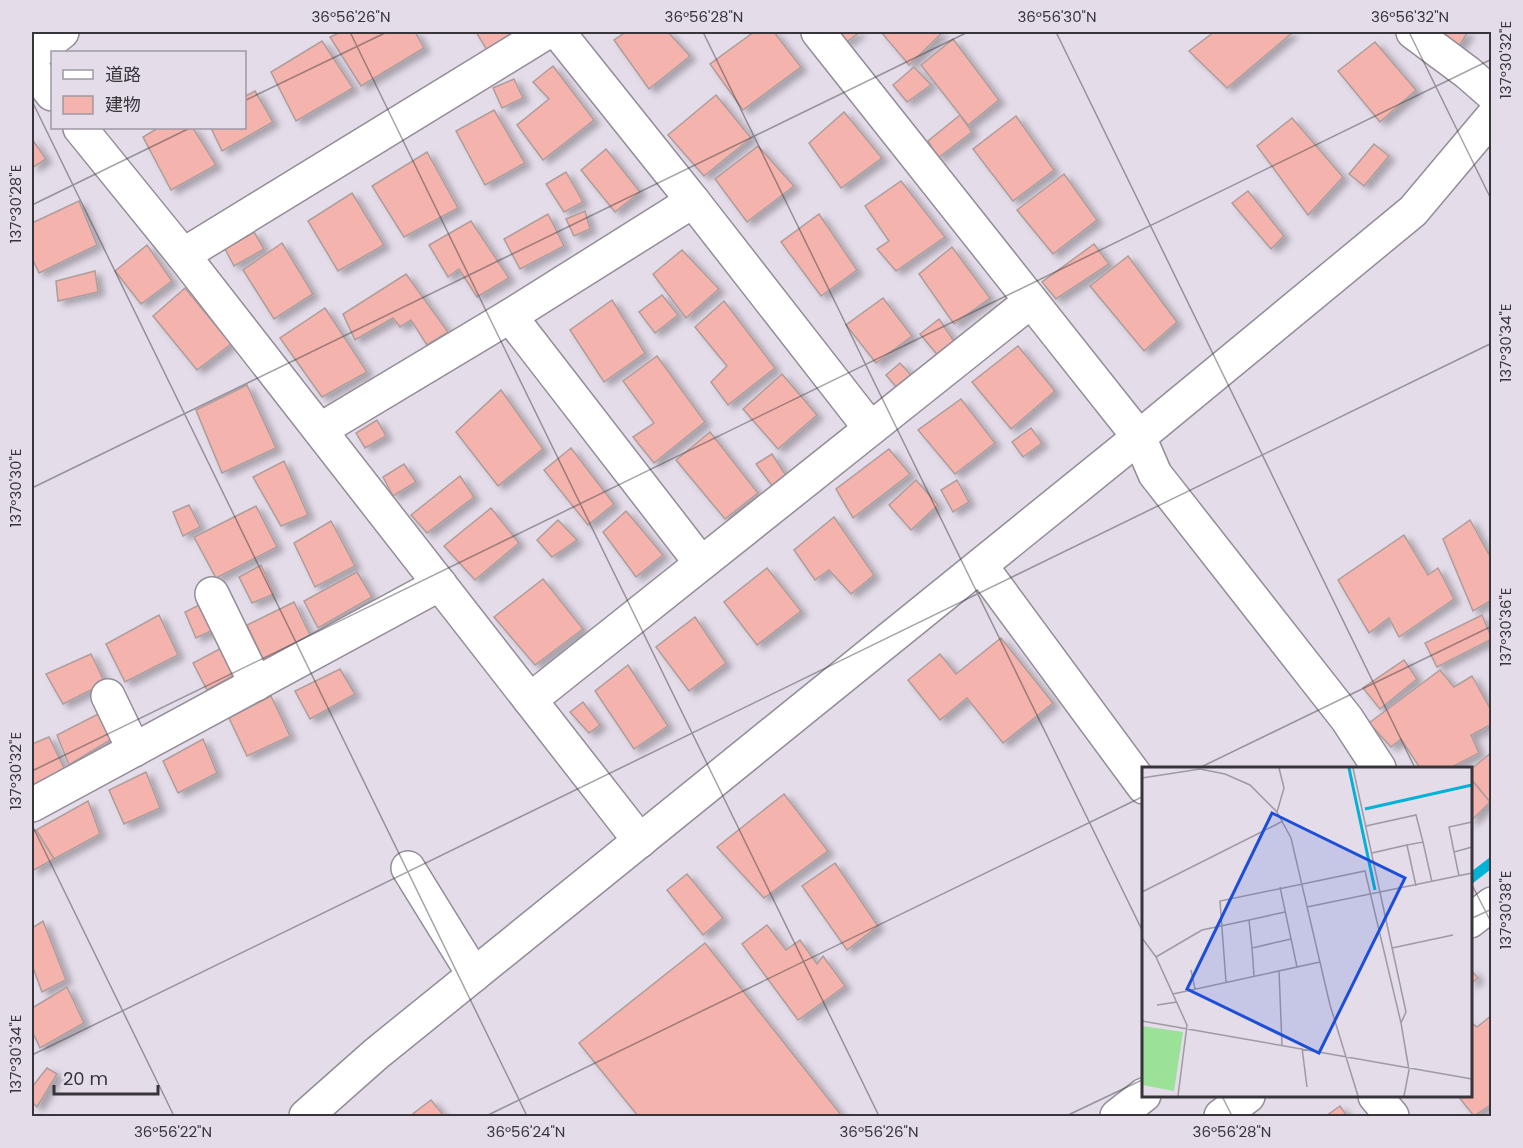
<svg xmlns="http://www.w3.org/2000/svg" width="1523" height="1148" font-family="Poppins,'Noto Sans JP',sans-serif">
<style>
.lines{fill:none;stroke-linecap:round;stroke-linejoin:round}
.stream{stroke:#01b2d7;stroke-width:10}
.building{fill:#f4b3ad;stroke:#ad9d9c;stroke-width:1.5;filter:url(#shadow)}
.minor-casing{stroke:#948c98;stroke-width:36}
.minor{stroke:#fff;stroke-width:33}
.ticks{fill:none;stroke:#38353a;stroke-width:1.5;stroke-opacity:0.45}
.inset-river{fill:none;stroke:#01b2d7;stroke-width:3}
.inset-road{fill:none;stroke:#9f99a3;stroke-width:1.5}
.view{fill:#1d4ed8;fill-opacity:0.15;stroke:#1d4ed8;stroke-width:3}
.inset-edge{fill:none;stroke:#38353a;stroke-width:3}
.neatline{fill:none;stroke:#38353a;stroke-width:2}
.ticks-label{font-size:15px;text-anchor:middle;fill:#38353a}
</style>
<defs>
<filter id="shadow"><feDropShadow dx="6" dy="4" stdDeviation="3" flood-color="#0004"/></filter>
</defs>
<rect width="100%" height="100%" fill="#e4dce9"/>
<g class="lines">
<path class="stream" d="M1470 879 1492 862"/>
</g>
<g class="building">
<path d="M341 32H415L424 48 361 86 330 37Z"/>
<path d="M476 32H511L512 33 487 50Z"/>
<path d="M626 32H668L690 56 649 89 614 40Z"/>
<path d="M754 32H774L801 67 743 110 710 64Z"/>
<path d="M835 32H860L845 43Z"/>
<path d="M881 32H941L942 33 909 65Z"/>
<path d="M1214 32H1291L1292 33 1227 88 1189 51Z"/>
<path d="M1439 32H1468L1457 49Z"/>
<path d="M953 39 999 100 968 125 921 65Z"/>
<path d="M322 41 353 88 296 121 271 72Z"/>
<path d="M1375 42 1416 90 1380 122 1338 71Z"/>
<path d="M553 66 594 120 543 160 517 125 549 99 533 82Z"/>
<path d="M914 67 931 85 907 102 893 85Z"/>
<path d="M514 79 523 98 502 108 493 88Z"/>
<path d="M255 91 273 122 222 151 211 128H244V97Z"/>
<path d="M716 95 751 138 704 176 668 135Z"/>
<path d="M494 110 525 163 485 185 456 131Z"/>
<path d="M844 112 882 158 841 188 809 143Z"/>
<path d="M960 115 972 132 938 158 928 141Z"/>
<path d="M1016 116 1054 170 1013 201 973 149Z"/>
<path d="M1292 118 1343 177 1308 215 1257 146Z"/>
<path d="M158 128H193L216 165 171 190 143 137Z"/>
<path d="M32 139 46 159 32 168Z"/>
<path d="M1374 144 1389 156 1364 186 1349 174Z"/>
<path d="M758 146 794 186 747 222 715 179Z"/>
<path d="M606 149 640 192 615 212 581 170Z"/>
<path d="M427 152 458 208 404 237 372 186Z"/>
<path d="M566 172 583 202 564 212 546 184Z"/>
<path d="M1064 174 1097 220 1053 254 1017 210Z"/>
<path d="M901 181 945 237 896 271 877 249 889 241 865 206Z"/>
<path d="M1248 191 1284 236 1271 249 1232 203Z"/>
<path d="M352 193 384 245 338 271 308 221Z"/>
<path d="M79 201 97 245 39 273 32 258V223Z"/>
<path d="M585 211 590 229 574 236 566 219Z"/>
<path d="M548 214 564 246 520 269 504 239Z"/>
<path d="M819 214 857 270 821 296 781 242Z"/>
<path d="M471 221 509 278 477 297 459 269 448 277 429 245Z"/>
<path d="M254 232 264 249 234 266 225 249Z"/>
<path d="M282 243 313 294 274 319 243 270Z"/>
<path d="M1094 244 1109 264 1056 299 1042 282Z"/>
<path d="M147 245 172 281 141 304 115 271Z"/>
<path d="M952 247 990 298 954 324 919 274Z"/>
<path d="M682 250 719 289 686 318 653 274Z"/>
<path d="M1128 256 1177 322 1144 351 1090 286Z"/>
<path d="M95 271 98 292 58 301 56 281Z"/>
<path d="M406 274 448 332 427 345 411 320 400 327 393 318 355 340 343 314Z"/>
<path d="M185 288 231 344 197 370 153 316Z"/>
<path d="M662 295 678 315 655 333 639 312Z"/>
<path d="M883 298 912 336 876 363 846 325Z"/>
<path d="M612 300 645 353 604 382 570 330Z"/>
<path d="M724 301 775 368 728 405 711 382 727 366 695 327Z"/>
<path d="M325 308 367 372 322 397 280 338Z"/>
<path d="M939 319 956 344 940 358 920 334Z"/>
<path d="M1018 346 1055 391 1011 429 972 382Z"/>
<path d="M657 356 705 422 654 463 633 437 654 423 623 381Z"/>
<path d="M900 363 912 376 897 388 886 375Z"/>
<path d="M782 374 817 415 778 449 743 409Z"/>
<path d="M247 385 276 448 222 473 196 410Z"/>
<path d="M501 390 543 449 498 486 456 432Z"/>
<path d="M961 399 995 443 955 474 918 430Z"/>
<path d="M377 420 386 436 365 448 356 433Z"/>
<path d="M1031 428 1042 443 1023 457 1012 442Z"/>
<path d="M710 432 758 493 725 519 676 460Z"/>
<path d="M571 448 614 504 588 525 544 470Z"/>
<path d="M889 449 910 474 853 518 836 489Z"/>
<path d="M772 454 787 477 773 487 756 464Z"/>
<path d="M284 461 308 515 281 526 253 477Z"/>
<path d="M404 464 416 482 393 496 383 477Z"/>
<path d="M460 476 474 497 427 533 411 515Z"/>
<path d="M916 480 938 505 911 530 889 505Z"/>
<path d="M957 480 969 502 953 512 941 490Z"/>
<path d="M189 505 200 527 183 536 173 512Z"/>
<path d="M256 506 277 547 216 578 194 537Z"/>
<path d="M491 508 519 543 475 580 444 546Z"/>
<path d="M626 511 663 555 636 577 603 532Z"/>
<path d="M834 517 874 575 851 594 829 570 815 580 794 550Z"/>
<path d="M558 520 577 540 552 557 537 540Z"/>
<path d="M1470 520 1492 560V600L1473 611 1443 539Z"/>
<path d="M331 521 355 566 315 587 294 543Z"/>
<path d="M1404 535 1428 575 1438 568 1454 599 1399 637 1389 618 1369 633 1338 580Z"/>
<path d="M261 565 274 594 252 603 239 577Z"/>
<path d="M767 568 801 611 757 645 724 602Z"/>
<path d="M357 572 372 597 318 628 304 601Z"/>
<path d="M543 579 583 629 535 665 494 617Z"/>
<path d="M294 602 312 639 265 663 247 625Z"/>
<path d="M203 603 215 629 196 638 185 612Z"/>
<path d="M159 615 178 655 125 682 106 644Z"/>
<path d="M1482 615 1492 639 1437 667 1425 643Z"/>
<path d="M695 617 726 663 689 691 656 647Z"/>
<path d="M1001 638 1053 703 1003 743 967 698 940 720 908 680 940 654 956 674Z"/>
<path d="M227 645 238 673 207 690 193 663Z"/>
<path d="M91 654 105 683 63 704 46 674Z"/>
<path d="M1404 660 1417 679 1380 709 1363 688Z"/>
<path d="M628 665 668 726 634 749 595 691Z"/>
<path d="M340 669 355 694 310 719 295 691Z"/>
<path d="M1440 670 1454 687 1472 676 1492 712V724L1471 735 1479 753 1450 768H1420L1401 739 1391 747 1369 723Z"/>
<path d="M271 696 290 736 247 756 229 718Z"/>
<path d="M583 702 600 725 589 733 570 712Z"/>
<path d="M104 711 115 737 69 765 57 735Z"/>
<path d="M49 737 66 772 32 788V744Z"/>
<path d="M203 739 217 773 178 793 163 761Z"/>
<path d="M1492 752V800L1490 802 1470 778V770Z"/>
<path d="M146 772 160 808 124 824 109 790Z"/>
<path d="M1470 778 1490 802 1470 822Z"/>
<path d="M784 794 828 851 764 898 717 847Z"/>
<path d="M88 801 100 834 54 859 36 830Z"/>
<path d="M36 830 54 859 32 871V832Z"/>
<path d="M835 863 878 926 847 950 802 886Z"/>
<path d="M687 874 723 918 703 935 667 890Z"/>
<path d="M43 921 66 980 42 992 32 965V928Z"/>
<path d="M767 925 786 950 800 940 817 964 823 956 845 986 798 1020 742 944Z"/>
<path d="M705 943 842 1116H638L579 1043Z"/>
<path d="M1470 969 1478 978 1470 984Z"/>
<path d="M67 987 84 1023 40 1048 32 1031V1008Z"/>
<path d="M1492 1015V1104L1474 1116 1458 1096H1470V1022L1477 1027Z"/>
<path d="M47 1068 57 1074 37 1107 32 1102V1087Z"/>
<path d="M431 1100 444 1116H410Z"/>
<path d="M1340 1106 1347 1116H1326Z"/>
</g>
<g class="lines">
<defs>
<g id="minor">
<path d="M558 32 693 201"/>
<path d="M818 32 1139 437 1155 474 1347 719 1379 768"/>
<path d="M1413 32 1468 73 1492 94"/>
<path d="M32 56 62 32"/>
<path d="M32 68 52 94"/>
<path d="M80 128 183 255 640 841"/>
<path d="M183 255 547 32"/>
<path d="M510 316 693 201 870 428"/>
<path d="M320 430 510 316 701 563"/>
<path d="M981 566 1144 787"/>
<path d="M212 594 256 684"/>
<path d="M108 696 134 750"/>
<path d="M530 700 1031 301"/>
<path d="M32 805 440 584"/>
<path d="M408 868 474 975"/>
<path d="M1470 921 1492 904"/>
<path d="M1375 1096 1392 1116"/>
<path d="M306 1116 376 1054 1139 437 1413 211 1492 117"/>
<path d="M1117 1116 1144 1095"/>
<path d="M1221 1116 1248 1096"/>
</g>
</defs>
<use href="#minor" class="minor-casing"/>
<use href="#minor" class="minor"/>
</g>
<path class="ticks" d="M350 32 879 1116M703 32 1144 934M1056 32 1415 768M1409 32 1492 201M32 101 527 1116M244 101 387 32M32 205 190 128M32 488 968 32M1199 768 1492 626M32 771 1492 59M32 825 174 1116M1470 881 1492 924M1470 919 1492 909M32 1055 1492 343M1222 1096 1232 1116M486 1116 1144 796M1066 1116 1144 1079"/>
<g transform="translate(1142 767)">
<rect width="330" height="330" fill="#e4dce9"/>
<path d="M0 259 41 265 32 324 0 318Z" fill="#9be198"/>
<path class="inset-river" d="M207 1 233 123M223 42 330 18"/>
<path class="inset-road" d="M211 1 264 245 259 256 267 303 262 329M0 11 58 2 83 7 108 18 135 45 149 71 188 238 216 329M135 45 142 21 137 1M224 59 274 48 281 75M265 78 281 75 290 115M312 85 307 60 330 55M230 86 265 78 274 119M317 109 312 85 330 80M138 120 155 200M0 125 141 54M165 140 330 106M0 171 14 190 45 258 36 329M110 181 107 153 143 145M250 181 311 168M14 190 60 163 107 153M49 203 53 222M137 204 140 278M112 209 110 181 149 172M84 215 78 134 223 104 259 256M31 227 178 195M15 238 35 235M0 254 330 312M160 281 165 320"/>
<path class="view" d="M130 46 263 111 177 286 45 222Z"/>
<rect width="330" height="330" class="inset-edge"/>
</g>
<rect width="1523" height="1148" fill="none" stroke="#e4dce9" stroke-width="66"/>
<rect x="51" y="51" width="195" height="78" fill="#e4dce9" stroke="#9f99a3" stroke-width="1.5"/>
<rect x="63" y="70" width="30" height="9" fill="#ffffff" stroke="#9f99a3" stroke-width="1.5"/>
<text x="105" y="81" font-size="18" fill="#38353a">道路</text>
<rect x="63" y="96" width="30" height="18" fill="#f4b3ad" stroke="#9f99a3" stroke-width="1.5"/>
<text x="105" y="111" font-size="18" fill="#38353a">建物</text>
<path d="M54 1085v9h104v-9" fill="none" stroke="#38353a" stroke-width="3"/>
<text x="63" y="1085" font-size="18" fill="#38353a" stroke="#e4dce9" stroke-width="4.5" paint-order="stroke">20 m</text>
<rect x="33" y="33" width="1457" height="1082" class="neatline"/>
<g class="ticks-label">
<text x="351" y="22">36°56'26"N</text>
<text x="704" y="22">36°56'28"N</text>
<text x="1057" y="22">36°56'30"N</text>
<text x="1410" y="22">36°56'32"N</text>
<text transform="translate(1506 60) rotate(-90)" y="5">137°30'32"E</text>
<text transform="translate(16 204) rotate(-90)" y="5">137°30'28"E</text>
<text transform="translate(1506 343) rotate(-90)" y="5">137°30'34"E</text>
<text transform="translate(16 488) rotate(-90)" y="5">137°30'30"E</text>
<text transform="translate(1506 627) rotate(-90)" y="5">137°30'36"E</text>
<text transform="translate(16 771) rotate(-90)" y="5">137°30'32"E</text>
<text transform="translate(1506 910) rotate(-90)" y="5">137°30'38"E</text>
<text transform="translate(16 1054) rotate(-90)" y="5">137°30'34"E</text>
<text x="173" y="1137">36°56'22"N</text>
<text x="526" y="1137">36°56'24"N</text>
<text x="879" y="1137">36°56'26"N</text>
<text x="1232" y="1137">36°56'28"N</text>
</g>
</svg>
